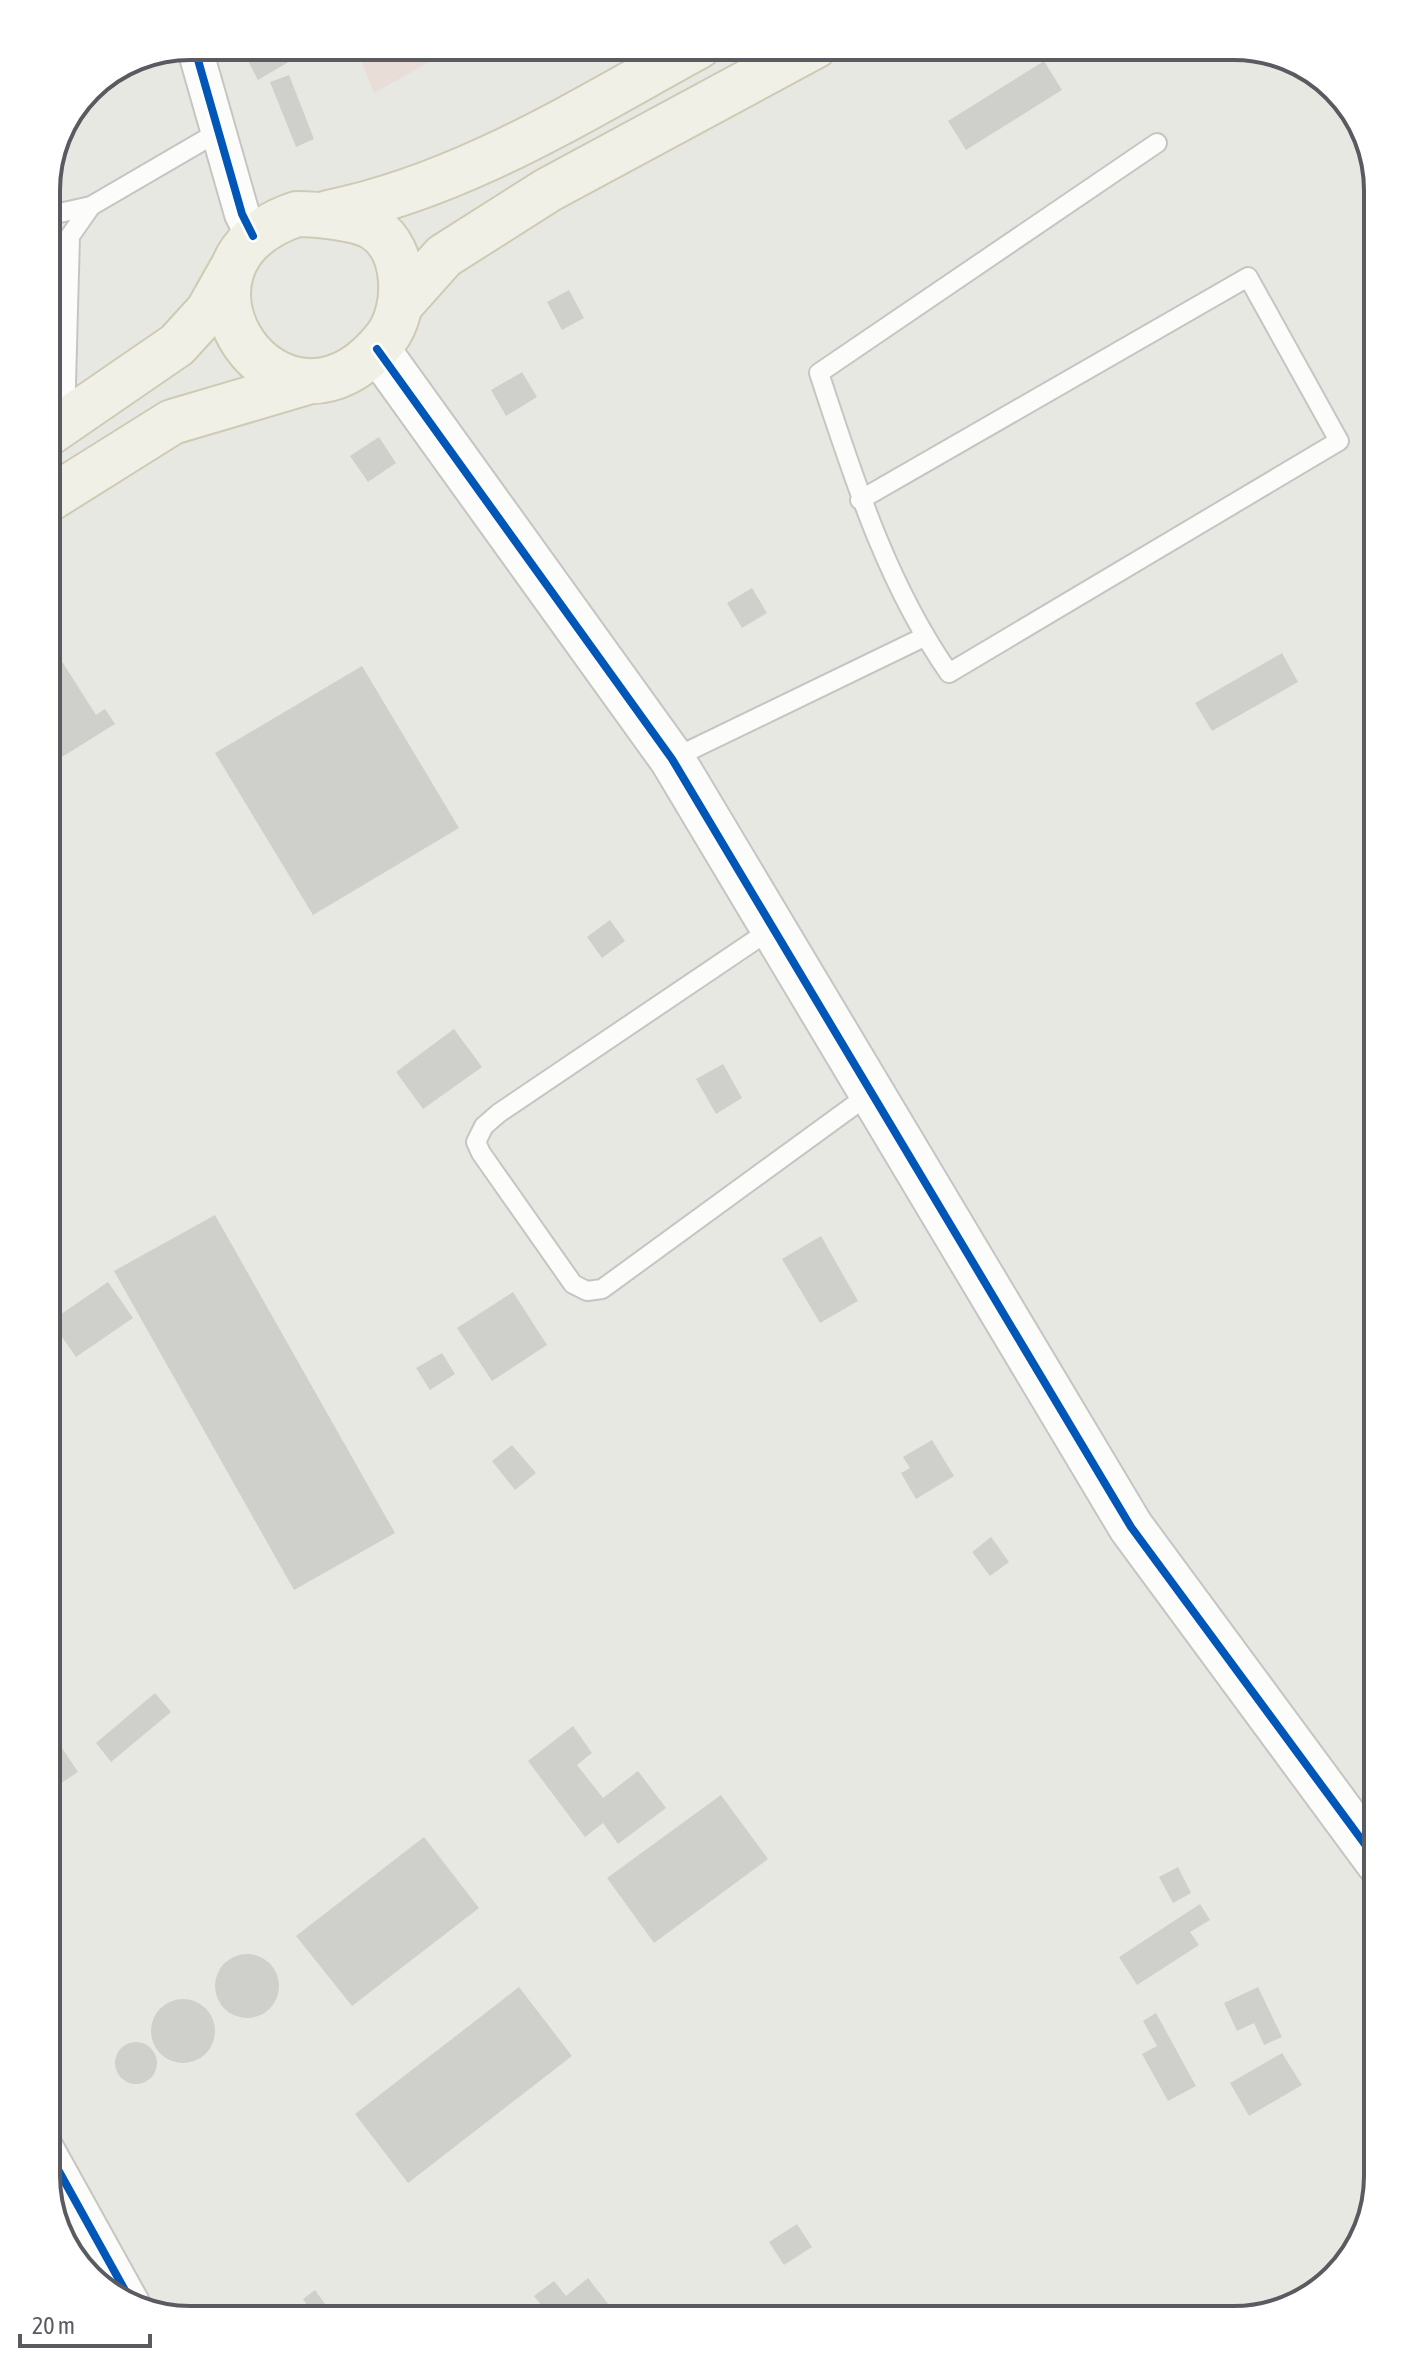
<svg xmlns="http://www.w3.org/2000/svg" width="1424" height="2366" font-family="'Asap Condensed',sans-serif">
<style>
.medical{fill:#e8ddd7}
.building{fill:#cfcfcc}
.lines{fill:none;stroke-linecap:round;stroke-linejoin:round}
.lane-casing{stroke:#c5c5c3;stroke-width:22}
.street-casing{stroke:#c5c5c3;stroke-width:38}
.secondary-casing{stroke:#c5c5c4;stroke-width:48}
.primary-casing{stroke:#cecab3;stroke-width:48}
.lane{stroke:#fcfcfb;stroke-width:18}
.street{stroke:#fcfcfb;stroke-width:34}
.secondary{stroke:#fcfcfb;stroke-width:44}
.primary{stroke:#f0f0e6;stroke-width:44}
.cycleway-casing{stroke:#fff;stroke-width:13}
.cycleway{stroke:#0057b8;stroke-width:8}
.rim{fill:none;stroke:#595b60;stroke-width:4}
</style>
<rect width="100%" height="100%" fill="#e8e8e3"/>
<path class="medical" d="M355 46H458L374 93Z"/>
<g class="building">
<path d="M274 46H284L292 60 258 80 248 61Z"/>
<path d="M1044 61 1062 90 966 150 948 121Z"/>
<path d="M289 75 314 139 296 147 270 82Z"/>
<path d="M569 290 584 318 562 330 547 302Z"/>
<path d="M522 372 537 397 506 416 491 390Z"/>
<path d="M379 437 396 463 368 482 350 456Z"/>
<path d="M752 588 767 613 742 628 727 603Z"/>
<path d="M54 649 96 715 105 709 115 724 49 765 46 654Z"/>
<path d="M1282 653 1298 682 1212 731 1195 703Z"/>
<path d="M362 666 459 828 313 915 215 753Z"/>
<path d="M610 920 625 941 602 958 587 937Z"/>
<path d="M454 1029 482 1067 423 1109 396 1072Z"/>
<path d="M723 1064 742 1098 716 1114 696 1079Z"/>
<path d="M215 1215 395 1533 294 1590 114 1271Z"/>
<path d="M821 1236 858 1301 820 1323 782 1259Z"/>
<path d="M108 1282 133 1318 76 1357 51 1321Z"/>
<path d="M513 1292 547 1345 492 1381 457 1328Z"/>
<path d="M442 1353 455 1374 430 1390 416 1368Z"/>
<path d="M932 1440 954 1476 916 1499 901 1473 910 1468 903 1457Z"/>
<path d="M512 1445 536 1473 515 1490 492 1461Z"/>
<path d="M991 1537 1009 1562 990 1576 972 1552Z"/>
<path d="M155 1693 171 1712 111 1762 96 1743Z"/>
<path d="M46 1724 78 1772 46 1793Z"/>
<path d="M573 1726 592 1753 577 1765 603 1798 638 1771 666 1808 618 1844 603 1823 585 1837 528 1761Z"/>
<path d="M721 1795 768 1859 654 1943 607 1878Z"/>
<path d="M424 1837 479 1908 352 2006 296 1936Z"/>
<path d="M1178 1867 1191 1893 1173 1903 1159 1877Z"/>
<path d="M1200 1904 1210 1920 1190 1932 1199 1945 1137 1985 1119 1957Z"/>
<circle cx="247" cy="1986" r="32"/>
<path d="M519 1987 572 2056 408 2183 355 2114Z"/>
<path d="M1258 1987 1282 2037 1264 2045 1254 2023 1237 2031 1224 2003Z"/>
<circle cx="183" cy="2031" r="32"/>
<path d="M1156 2013 1196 2086 1168 2101 1142 2054 1157 2046 1143 2021Z"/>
<circle cx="136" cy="2063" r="21"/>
<path d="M1282 2053 1302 2085 1249 2116 1230 2083Z"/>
<path d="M797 2224 812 2247 784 2265 769 2242Z"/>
<path d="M588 2278 612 2309 598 2320H553L534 2296 554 2281 566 2296Z"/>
<path d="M315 2290 330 2311 316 2319 303 2299Z"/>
</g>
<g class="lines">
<defs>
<g id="lane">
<path d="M46 216 91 206"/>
<path d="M65 420 70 236 91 206 218 132"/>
<path d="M860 500 1248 277 1339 441 949 673C886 583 853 476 819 373L1157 143"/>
<path d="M672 759 924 637"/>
<path d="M773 928 499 1113 484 1126 476 1142 481 1153 573 1284 587 1291 602 1289 871 1093"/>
</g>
<g id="street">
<path d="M194 46 242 214 253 236"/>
<path d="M46 2148 132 2303"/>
</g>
<path id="secondary" d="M377 349 672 759 1131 1527 1378 1862"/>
<g id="primary">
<path d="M328 213C462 186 580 111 699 46"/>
<path d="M297 214C316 214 358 218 374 228 408 250 408 309 386 338 282 469 142 265 297 214Z"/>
<path d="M402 303 444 256 548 190 815 46"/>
<path d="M46 435 177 345 208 311 230 272"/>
<path d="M46 501 172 422 304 383"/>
</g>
</defs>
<use href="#lane" class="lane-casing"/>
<use href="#street" class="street-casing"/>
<use href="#secondary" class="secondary-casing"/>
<use href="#primary" class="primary-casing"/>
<use href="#lane" class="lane"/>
<use href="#street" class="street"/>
<use href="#secondary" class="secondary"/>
<use href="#primary" class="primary"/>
<defs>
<g id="cycleway">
<path d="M194 46 242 214 253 236"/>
<path d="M377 349 672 759 1131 1527 1378 1862"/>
<path d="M46 2148 132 2303"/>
</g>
</defs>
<use href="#cycleway" class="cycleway-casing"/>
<use href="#cycleway" class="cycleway"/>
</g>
<path d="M0 0H1424V2366H0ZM190 60H1234A130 130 0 0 1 1364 190V2176A130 130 0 0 1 1234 2306H190A130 130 0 0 1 60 2176V190A130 130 0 0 1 190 60Z" fill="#fff" fill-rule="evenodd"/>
<path class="rim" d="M190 60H1234A130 130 0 0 1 1364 190V2176A130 130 0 0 1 1234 2306H190A130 130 0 0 1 60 2176V190A130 130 0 0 1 190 60Z"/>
<path d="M20 2334v12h130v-12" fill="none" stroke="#595b60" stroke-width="4"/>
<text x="32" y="2334" font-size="24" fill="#595b60" stroke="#ffffff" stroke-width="6" paint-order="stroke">20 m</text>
</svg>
